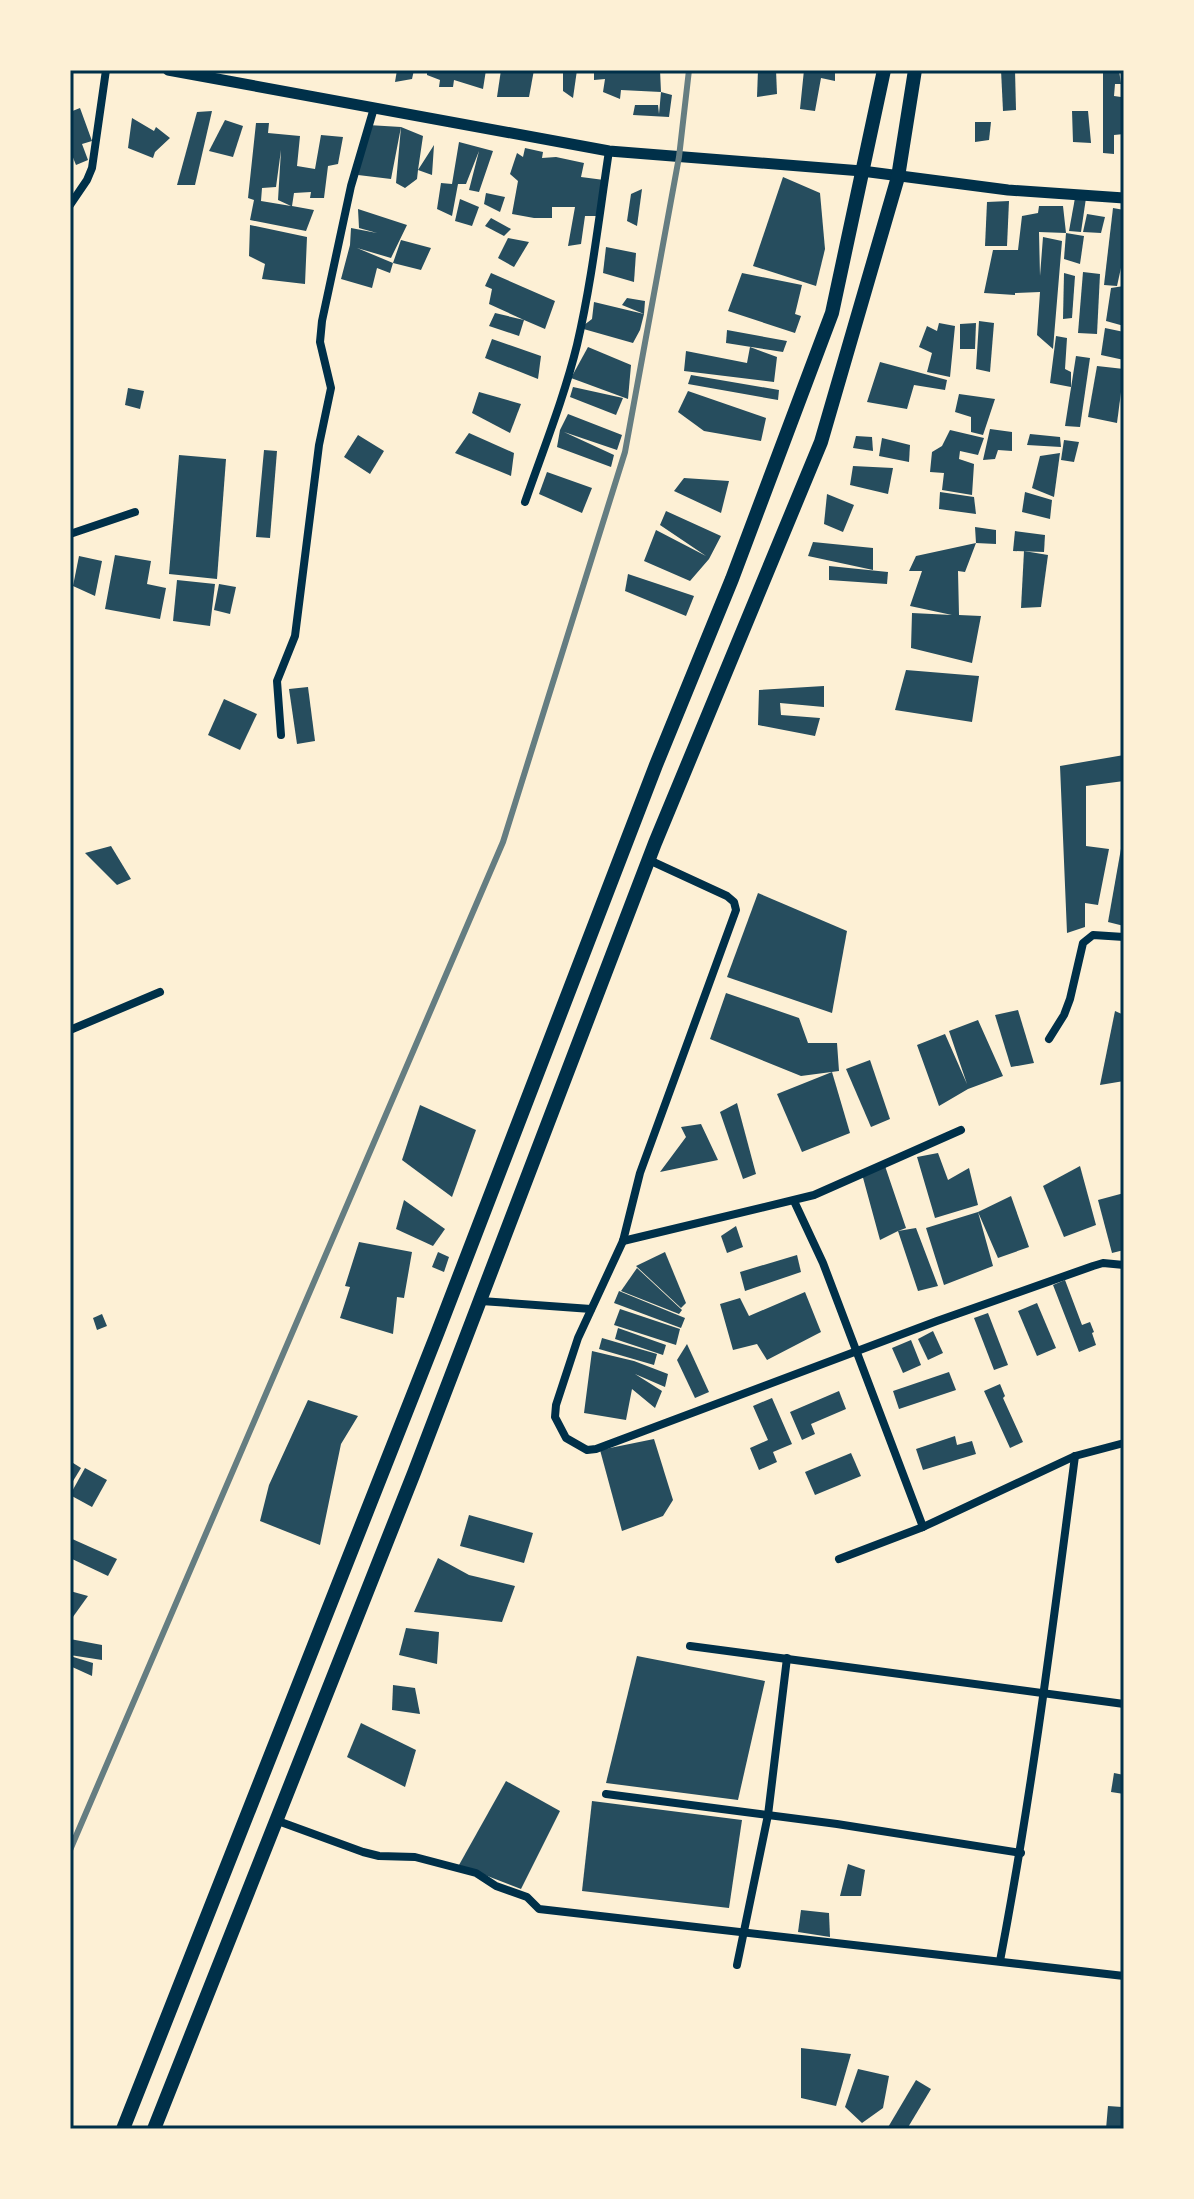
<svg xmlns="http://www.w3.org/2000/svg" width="1194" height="2199" font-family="Helvetica,sans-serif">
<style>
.building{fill:#264d5e;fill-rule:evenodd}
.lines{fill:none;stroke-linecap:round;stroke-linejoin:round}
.minor{stroke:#003049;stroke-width:8}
.secondary{stroke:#003049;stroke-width:11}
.trunk{stroke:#003049;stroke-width:14}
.rail{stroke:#657d81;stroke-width:6}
.neatline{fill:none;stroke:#003049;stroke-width:3}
</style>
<rect width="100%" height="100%" fill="#fdf0d5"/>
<g class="building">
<path d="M397 70H414L412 79 395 82Z"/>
<path d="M427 70H486L483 89 454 80 453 87H439L440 80 427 75Z"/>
<path d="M501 70H534L529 97H497Z"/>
<path d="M563 70H577L573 98 563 91Z"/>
<path d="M594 70H660L661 92 621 90 620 99 603 92 605 79 594 80Z"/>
<path d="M758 70H776L777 94 757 97Z"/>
<path d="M804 70H835V81L821 78 815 111 800 109Z"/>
<path d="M1001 70H1015L1016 110 1003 111Z"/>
<path d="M1103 70H1119L1121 84V70H1124V96L1121 97V84H1115L1114 96 1121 97 1124 134 1114 135V154L1103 153Z"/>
<path d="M661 92 672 95 669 117 633 115 635 105H658L659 114Z"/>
<path d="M80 108 92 141 82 144 88 160 76 165 70 150V112Z"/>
<path d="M212 111 195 185H177L197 112Z"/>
<path d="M1072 111H1088L1091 143 1073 142Z"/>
<path d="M132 118 154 131 156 127 170 138 155 152 153 158 128 148Z"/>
<path d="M225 120 243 126 233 157 209 151Z"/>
<path d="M975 122H991L989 140 975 142Z"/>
<path d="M256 123H269L268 133 300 136 297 166 315 169 321 135 343 137 338 164 328 166 324 198H310L311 192 294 193 292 206 314 210 306 231 250 220 254 200 248 198ZM281 150 278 200 291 206 261 201 262 188 276 187Z"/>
<path d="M368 125 401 127 423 136 418 170 434 145 432 175 418 170 417 179 405 188 396 183 401 127 391 179 358 175Z"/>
<path d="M459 142 493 151 479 192 469 190 479 151 466 184H458L452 216 437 209 441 183 452 184Z"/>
<path d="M525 148 543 152 542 158 556 157 584 163 581 177 604 180 599 216H585L581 244 568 246 575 207H552V218H534L512 214 518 181 510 174 517 153 523 157Z"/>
<path d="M783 177 820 193 825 249 816 286 753 266Z"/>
<path d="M642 189 637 226 627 221 631 194Z"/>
<path d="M486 193 505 197 500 212 484 204Z"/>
<path d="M1075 198H1086L1081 232 1069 231Z"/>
<path d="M460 199 479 207 472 226 455 221Z"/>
<path d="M1009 201 1007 246H985L987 202Z"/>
<path d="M1039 206H1063L1066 233 1039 232 1040 276 1043 237 1062 241 1053 349 1037 335 1040 292 1015 293V295L984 293 993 250H1018L1022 216 1038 213Z"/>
<path d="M1113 208 1124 210V254L1117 286 1104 285Z"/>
<path d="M358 209 407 225 391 258 357 248 393 263 401 240 431 248 421 270 393 263 390 273 377 268 372 288 341 279 350 245 351 228 377 233 359 228Z"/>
<path d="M1087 214 1105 217 1101 233 1083 232Z"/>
<path d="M491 218 511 229 504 236 485 226Z"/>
<path d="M250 225 307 237 305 284 262 279 265 264 249 256Z"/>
<path d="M1066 233 1084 236 1080 264 1064 259Z"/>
<path d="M508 238 529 242 514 267 498 258Z"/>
<path d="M606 247 636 253 634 282 603 273Z"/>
<path d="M1083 272 1100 274 1097 334 1078 333Z"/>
<path d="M491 273 555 301 545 329 524 320 519 336 489 326 495 313 524 320 489 304 492 289 485 286Z"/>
<path d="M742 273 802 285 795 314 801 316 795 333 728 311Z"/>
<path d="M1064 273 1075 276 1072 318 1063 319Z"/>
<path d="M1124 286V326L1106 321 1111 288Z"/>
<path d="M627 298 645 301 644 314 640 330 633 343 580 328 592 319 594 302 644 314 622 305Z"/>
<path d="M979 321 994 323 990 372 976 369Z"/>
<path d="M939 323 955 326 950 377 927 372 932 353 919 347 927 326 937 331Z"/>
<path d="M976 323 975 349H960V324Z"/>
<path d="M1105 328 1124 332V360L1101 355Z"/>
<path d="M727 330 787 341 783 352 726 343Z"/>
<path d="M1056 336 1067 338 1065 369 1071 372V387L1050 383Z"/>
<path d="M492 339 541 356 538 379 485 358Z"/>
<path d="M588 347 631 365 628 399 571 378Z"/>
<path d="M750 347 777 357 774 382 684 371 686 351 747 363Z"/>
<path d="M1076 356 1090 358 1080 427 1065 426Z"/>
<path d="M880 362 947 380 945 390 914 385 907 409 867 402Z"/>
<path d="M1097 366 1124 369 1117 423 1088 417Z"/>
<path d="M691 375 779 390 778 400 688 384Z"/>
<path d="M573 387 623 398 616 415 570 397Z"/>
<path d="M128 388 144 391 140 409 125 405Z"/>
<path d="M688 391 766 418 761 441 704 431 678 412Z"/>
<path d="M479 392 521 404 510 433 472 413Z"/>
<path d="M959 394 995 399 983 435 971 432V417L955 412Z"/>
<path d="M568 414 622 435 617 450 564 432 614 455 611 467 557 447 560 430Z"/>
<path d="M990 429 1012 432V451L998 450 995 459 983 460Z"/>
<path d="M950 430 984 438 978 455 960 451 959 459 974 464 972 495 942 490 944 473 930 472 932 452 942 446Z"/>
<path d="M469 433 514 453 511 476 455 453Z"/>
<path d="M1030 434 1060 437 1061 447 1027 445Z"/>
<path d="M358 435 384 451 370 474 344 457Z"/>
<path d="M856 436 872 437 873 451 853 448Z"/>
<path d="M882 438 910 445 909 462 879 456Z"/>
<path d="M1064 440 1079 442 1074 462 1061 460Z"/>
<path d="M264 450 277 451 270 538 256 537Z"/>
<path d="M1060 453 1054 497 1032 488 1040 456Z"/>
<path d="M179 455 226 459 217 579 169 574Z"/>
<path d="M853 466 893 468 888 494 850 485Z"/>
<path d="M547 472 592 488 582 513 539 494Z"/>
<path d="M684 478 729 481 721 513 674 491Z"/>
<path d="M940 492 974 497 976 514 939 509Z"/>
<path d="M1025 492 1052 500 1050 519 1022 512Z"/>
<path d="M827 494 854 505 843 532 824 524Z"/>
<path d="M666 511 721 536 709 559 690 581 644 561 656 530 706 556 660 525Z"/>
<path d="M975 527 996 530V544L976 543 965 572 958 571 959 615 981 616 972 663 911 648 912 613 952 615 910 606 922 571H909L916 556 976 543Z"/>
<path d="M1015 531 1045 535 1044 552 1013 551Z"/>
<path d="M813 542 873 548V570L808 556Z"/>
<path d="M1024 551 1048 555 1041 607 1021 608Z"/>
<path d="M115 555 151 561 147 584 166 588 160 619 105 609Z"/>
<path d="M79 556 102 561 95 596 73 586Z"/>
<path d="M829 566 888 572 887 584 829 580Z"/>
<path d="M628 574 694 596 686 616 625 591Z"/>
<path d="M177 580 215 584 210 626 173 621Z"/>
<path d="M219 584 236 587 230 614 214 610Z"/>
<path d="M906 670 979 676 972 722 895 710Z"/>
<path d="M824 686V707L780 703 781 715 820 718 815 736 758 725 759 690Z"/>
<path d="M308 687 315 741 297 744 289 689Z"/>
<path d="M224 699 257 714 240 750 208 735Z"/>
<path d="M1124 755V781L1086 786V846L1109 849 1098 905 1085 903V927L1067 933 1060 766Z"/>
<path d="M1122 843 1124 844V926L1108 922Z"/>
<path d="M111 846 131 879 117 885 85 853Z"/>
<path d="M758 893 847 931 832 1013 727 977Z"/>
<path d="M726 993 799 1018 808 1043H837L839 1071 801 1076 710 1039Z"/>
<path d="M1018 1010 1034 1063 1011 1067 995 1015Z"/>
<path d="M1115 1011 1124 1015V1081L1100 1085Z"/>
<path d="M978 1020 1003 1076 968 1089 939 1106 917 1045 945 1034 967 1084 949 1031Z"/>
<path d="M870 1060 890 1119 871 1127 846 1069Z"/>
<path d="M832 1072 850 1133 802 1152 777 1094Z"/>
<path d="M737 1103 756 1174 743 1179 720 1112Z"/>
<path d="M420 1105 476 1130 452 1197 402 1160Z"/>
<path d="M701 1124 718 1160 660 1172 686 1137 681 1127Z"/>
<path d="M938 1153 948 1180 969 1168 978 1205 935 1218 917 1157Z"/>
<path d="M885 1166 906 1228 898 1231 916 1228 938 1286 918 1291 898 1231 880 1240 862 1174Z"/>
<path d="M1080 1166 1096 1225 1064 1237 1043 1186Z"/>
<path d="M1124 1193V1250L1112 1253 1098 1200Z"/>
<path d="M1011 1196 1029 1247 998 1258 978 1212 993 1266 944 1285 926 1228 978 1212Z"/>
<path d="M404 1200 445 1229 433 1246 396 1229Z"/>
<path d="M736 1226 743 1247 727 1253 721 1236Z"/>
<path d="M359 1242 412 1252 404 1298 397 1297 393 1334 340 1318 350 1287 345 1286Z"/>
<path d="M438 1252 449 1257 444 1272 432 1267Z"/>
<path d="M665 1252 686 1303 681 1308 636 1266Z"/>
<path d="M797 1255 801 1272 745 1291 740 1272Z"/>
<path d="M637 1268 682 1310 679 1314 621 1291Z"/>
<path d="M1065 1280 1082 1325 1090 1322 1094 1332 1092 1333 1096 1345 1079 1352 1053 1285Z"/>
<path d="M619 1291 685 1318 681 1328 614 1303Z"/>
<path d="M805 1292 821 1332 767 1360 757 1344 733 1350 720 1304 740 1298 749 1316Z"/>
<path d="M1037 1303 1056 1348 1037 1356 1018 1311Z"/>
<path d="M620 1309 680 1329 676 1345 614 1325Z"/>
<path d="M988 1313 1008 1365 994 1370 974 1318Z"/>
<path d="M102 1314 107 1326 97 1330 93 1318Z"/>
<path d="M618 1328 666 1345 663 1355 615 1339Z"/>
<path d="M933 1331 943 1353 928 1360 918 1339Z"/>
<path d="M602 1338 657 1354 654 1365 599 1349Z"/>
<path d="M911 1340 921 1365 903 1373 892 1348Z"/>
<path d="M687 1344 709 1392 695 1398 677 1360Z"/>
<path d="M592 1351 634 1361 668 1374 665 1387 635 1374 662 1391 655 1408 632 1389 626 1420 584 1413Z"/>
<path d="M949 1372 956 1390 899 1409 893 1391Z"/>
<path d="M1000 1384 1005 1396 1003 1398 1023 1442 1010 1448 984 1391Z"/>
<path d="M839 1391 846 1409 811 1424 815 1434 802 1440 790 1412Z"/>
<path d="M772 1398 792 1444 773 1452 777 1462 759 1470 750 1448 768 1440 753 1406Z"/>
<path d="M308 1400 358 1416 341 1444 320 1545 260 1521 269 1485Z"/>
<path d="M955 1436 957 1445 972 1441 976 1454 923 1470 916 1449Z"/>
<path d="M654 1439 673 1500 663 1516 622 1531 600 1450Z"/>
<path d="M851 1453 861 1476 815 1495 805 1472Z"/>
<path d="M70 1461 81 1468 70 1486Z"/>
<path d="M85 1468 107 1480 92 1507 70 1495Z"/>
<path d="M469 1515 533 1533 524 1563 460 1546Z"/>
<path d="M70 1538 117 1559 108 1576 70 1558Z"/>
<path d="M438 1558 469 1575 515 1586 502 1622 414 1612Z"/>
<path d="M70 1591 88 1596 70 1621Z"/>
<path d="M406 1628 439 1632 437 1664 399 1655Z"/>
<path d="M70 1639 102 1645V1660L70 1655Z"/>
<path d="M70 1656 93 1663 92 1676 70 1666Z"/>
<path d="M637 1656 765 1681 738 1800 606 1783Z"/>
<path d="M393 1685 415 1688 420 1714 392 1710Z"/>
<path d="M361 1723 416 1750 405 1787 347 1757Z"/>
<path d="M1114 1773 1124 1775V1794L1111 1792Z"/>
<path d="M506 1781 560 1811 521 1889 459 1865Z"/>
<path d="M592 1801 742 1820 729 1908 582 1891Z"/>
<path d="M848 1864 865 1870 861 1896H840Z"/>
<path d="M801 1910 829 1913 830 1937 798 1932Z"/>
<path d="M801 2048 851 2054 836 2106 801 2098Z"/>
<path d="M858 2069 889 2076 883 2108 862 2123 845 2107Z"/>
<path d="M916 2080 931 2089 907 2129H887Z"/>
<path d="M1108 2106 1122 2107 1121 2120 1124 2121V2129H1106Z"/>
</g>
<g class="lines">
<g class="minor">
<path d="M70 205 87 180 92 168 106 70"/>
<path d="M525 502C543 450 564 398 577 345 592 281 599 216 609 151"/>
<path d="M70 534 135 512"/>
<path d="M281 735 277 681 295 636 319 445 331 388 320 342 322 321 351 186 374 108"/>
<path d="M649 860 727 896 734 902 736 910 640 1173 623 1241 578 1338 556 1405 555 1417 566 1438 587 1450 596 1449 937 1321 1093 1266 1103 1263 1124 1265"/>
<path d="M70 1030 160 992"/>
<path d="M1049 1039 1064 1015 1070 999 1083 943 1093 935 1124 937"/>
<path d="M794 1201 823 1263 923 1527"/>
<path d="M623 1241 814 1195 961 1130"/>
<path d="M481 1301 591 1309"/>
<path d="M839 1559 923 1527 1075 1456 1124 1443"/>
<path d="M690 1646 1124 1704"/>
<path d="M606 1794 837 1824 1021 1853"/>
<path d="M278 1821 363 1852 379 1856 415 1857 476 1873 496 1886 527 1897 539 1909 1124 1976"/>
<path d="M1000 1961C1032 1794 1053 1625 1075 1456"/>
<path d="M737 1965 768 1815 787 1658"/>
</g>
<path class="secondary" d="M168 70 609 151 862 171 1008 190 1124 198"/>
<g class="trunk">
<path d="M123 2129 437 1334 656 765 732 579 832 313 884 70"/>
<path d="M154 2129 414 1473 655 843 821 442 898 177 915 70"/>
</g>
<path class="rail" d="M70 1850 503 842 625 452 679 157 689 70"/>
</g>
<rect width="1194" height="2199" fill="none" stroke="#fdf0d5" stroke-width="144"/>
<rect x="72" y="72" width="1050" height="2055" class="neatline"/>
</svg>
